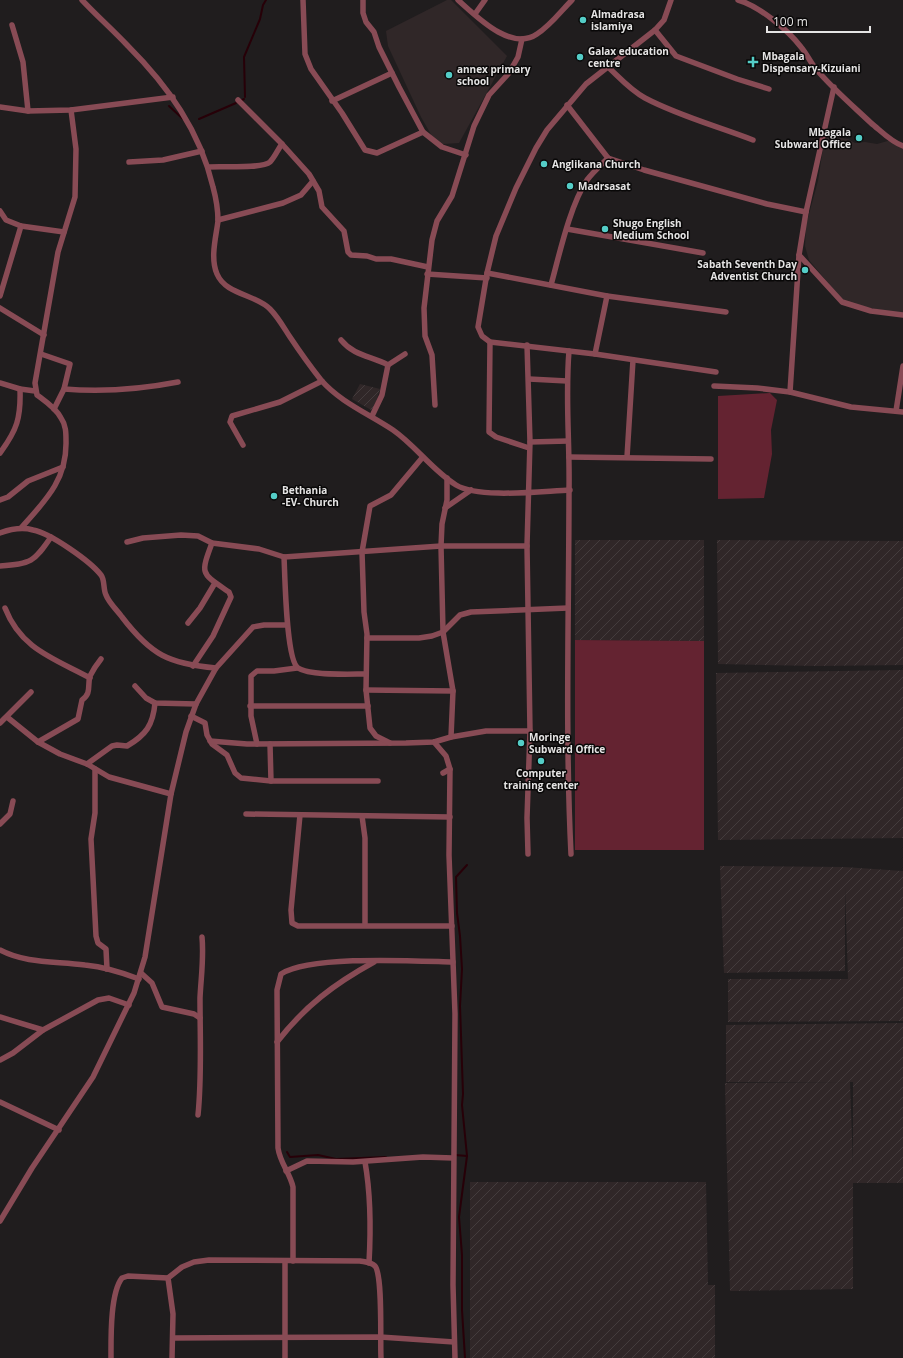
<svg xmlns="http://www.w3.org/2000/svg" width="903" height="1358" font-family="'Open Sans',sans-serif">
<style>
.built{fill:#302728}
.industrial{fill:url(#industrial-furrows)}
.green{fill:#642331}
.lines{fill:none;stroke-linecap:round;stroke-linejoin:round}
.stream{stroke:#270008;stroke-width:2}
.minor{stroke:#884b55;stroke-width:5.5}
.poi-dot{fill:#54cdc7;stroke:#090808;stroke-width:1.5}
.labels{text-anchor:middle;dominant-baseline:central;stroke-width:3;stroke-linejoin:round;paint-order:stroke}
.poi-label{font-size:10px;font-weight:bold;fill:#e5e4e4;stroke:#090808;text-anchor:start}
</style>
<defs>
<pattern id="industrial-furrows" width="10" height="10" patternUnits="userSpaceOnUse"><rect width="10" height="10" fill="#302728"/><path d="M-1 1l2-2M0 10L10 0M9 11l2-2" fill="none" stroke="#443c3d"/></pattern>
</defs>
<rect width="100%" height="100%" fill="#201d1e"/>
<g class="built">
<path d="M447 0H451L507 56 459 143 443 144 433 138 421 117 388 46 386 31Z"/>
<path d="M825 135 848 139 855 143 865 142 877 144 891 140 903 145V314L845 303 809 260 805 246 806 225 818 181Z"/>
</g>
<g class="industrial">
<path d="M360 384 380 389 373 411 352 399Z"/>
<path d="M575 540H704V641L575 640Z"/>
<path d="M717 540 903 541V665L817 666 718 664Z"/>
<path d="M903 670V838L718 840 716 673Z"/>
<path d="M720 866 844 867 903 871V1021L728 1022V979H848L845 887V971L724 973Z"/>
<path d="M903 1023V1183H853V1289L730 1291 725 1083 850 1082 853 1166V1082H726V1025Z"/>
<path d="M470 1182H706L708 1285H715V1358H470Z"/>
</g>
<g class="green">
<path d="M770 393 777 400 771 430 772 454 764 498 718 499V396Z"/>
<path d="M575 640 704 641V850H575Z"/>
</g>
<g class="lines">
<g class="stream">
<path d="M245 97 244 57 260 19 263 5 266 0"/>
<path d="M240 101 244 99"/>
<path d="M169 106 183 119"/>
<path d="M199 119 236 103"/>
<path d="M287 1152 290 1157 318 1155 336 1159 386 1157"/>
<path d="M455 1155 467 1156"/>
<path d="M465 1358 462 1310V1255L459 1217 467 1156 462 1105 463 1094 460 1006 462 969 460 936 457 913 456 877 467 865"/>
</g>
<g class="minor">
<path d="M82 0C97 16 113 30 128 46 168 86 200 131 213 187 216 198 218 209 218 221 216 237 210 258 217 274 226 295 255 294 270 309 278 317 284 328 290 337 300 352 310 366 321 380 340 402 369 414 393 430 416 446 432 470 456 485 479 499 542 491 570 490"/>
<path d="M303 0 305 54 311 69 342 113 365 150 377 153 423 132"/>
<path d="M363 0V13L366 22 374 32 379 47 399 87 423 132 442 147 466 155"/>
<path d="M458 0C476 16 511 52 537 34 550 26 561 11 572 0"/>
<path d="M671 0 664 20 655 30 586 84 547 130 536 148 516 188 496 236 487 273 478 327 482 336 490 342 595 354 716 372"/>
<path d="M738 0C759 6 787 29 801 47 807 54 810 62 816 69 833 89 853 106 871 123 881 131 891 142 903 146"/>
<path d="M475 14 485 0"/>
<path d="M12 25 23 62 28 111 71 110 173 97"/>
<path d="M655 30 676 56 737 79 769 89"/>
<path d="M607 66C619 77 630 90 645 98 679 116 717 126 753 140"/>
<path d="M238 100 282 144 309 174 319 191 322 207 344 231 348 252 351 255 367 256 376 259H391L428 267"/>
<path d="M332 101 392 73"/>
<path d="M567 105 608 158 644 170 767 204 806 212"/>
<path d="M0 107 28 111"/>
<path d="M129 162 163 160 202 151"/>
<path d="M208 167C221 166 262 169 270 162 275 157 278 149 282 144"/>
<path d="M0 211 6 220 21 226 64 232"/>
<path d="M218 220 283 203 301 195 313 181"/>
<path d="M567 229 703 253"/>
<path d="M799 255 842 302 871 311 903 315"/>
<path d="M487 273 607 296 726 312"/>
<path d="M427 274 487 278"/>
<path d="M551 285C559 256 570 205 587 180 593 172 601 165 608 158"/>
<path d="M0 296 21 226"/>
<path d="M0 308 44 335"/>
<path d="M341 340C354 356 371 356 388 365L382 395 372 416"/>
<path d="M490 342 489 432 496 437 529 448"/>
<path d="M527 345 530 442 527 546 530 731 527 818 528 854"/>
<path d="M569 351C565 398 570 444 569 490 569 611 565 733 571 854"/>
<path d="M41 354 70 364 64 389 54 409"/>
<path d="M595 354 607 296"/>
<path d="M388 365 405 354"/>
<path d="M529 379 567 381"/>
<path d="M0 383 20 389 35 391"/>
<path d="M714 386 757 388 790 392 851 407 903 412"/>
<path d="M64 389C102 392 142 389 178 382"/>
<path d="M790 392 799 255 806 212 834 87"/>
<path d="M435 405 432 355 425 336 424 308 432 240 437 221 452 196 474 126 489 95 509 73 518 57 522 39"/>
<path d="M896 411 903 366"/>
<path d="M530 442 568 441"/>
<path d="M243 445 230 422 232 416 280 402 322 381"/>
<path d="M0 453C17 430 21 418 20 389"/>
<path d="M569 457 711 459"/>
<path d="M627 457 633 360"/>
<path d="M447 478V500L442 524 441 546 443 632 453 691 451 737"/>
<path d="M0 500 8 497 28 481 63 467"/>
<path d="M445 508 471 490"/>
<path d="M21 528C45 501 67 480 66 441 66 433 66 425 61 418 56 408 45 401 37 395L35 383 58 252 75 197 76 149 71 110"/>
<path d="M0 533C11 529 22 527 33 530 50 533 90 561 101 575 105 580 103 589 106 595 109 603 117 610 122 617 151 655 169 664 216 668"/>
<path d="M127 542 143 538 181 535 198 536 212 543 259 549 284 557 441 546H527"/>
<path d="M284 557C285 575 286 660 298 668 310 676 350 674 365 674"/>
<path d="M0 566C31 564 34 562 51 537"/>
<path d="M5 608C21 649 53 658 90 678"/>
<path d="M188 623 200 608 215 583"/>
<path d="M367 638H419L432 636 443 632 460 615 471 612 568 608"/>
<path d="M193 666 213 636 231 597 229 592C201 573 200 575 212 543"/>
<path d="M135 686 146 698 155 703 196 704"/>
<path d="M366 690 453 691"/>
<path d="M250 706H368"/>
<path d="M191 716 205 723 207 735 212 744 227 755 235 773 241 778 271 781H378"/>
<path d="M7 717 38 742 60 754 87 764 109 777 171 794"/>
<path d="M0 723 31 692"/>
<path d="M210 741 247 744 406 743 434 742 451 737 486 731H530"/>
<path d="M38 742 78 719 82 700C92 693 87 686 90 676 93 670 97 664 101 659"/>
<path d="M434 742 446 756 450 769 449 855 455 1014 453 1285 455 1358"/>
<path d="M390 743 376 736 370 728 366 690 367 634 364 612 362 552 370 506 391 495 422 458"/>
<path d="M257 744 251 716V676L257 671H274L297 668"/>
<path d="M270 744 271 781"/>
<path d="M87 764 112 746 117 745 127 746C146 735 153 725 155 703"/>
<path d="M95 769V813L91 839 96 936 98 943 106 949 107 969"/>
<path d="M443 773 450 769"/>
<path d="M246 814 450 817"/>
<path d="M300 815 291 910 292 923 298 926H452"/>
<path d="M362 816 365 838V925"/>
<path d="M0 824 10 814 13 801"/>
<path d="M0 950C26 964 57 961 85 965 104 967 121 972 139 979"/>
<path d="M141 973 152 983 162 1007 194 1014 200 1018"/>
<path d="M0 1017 43 1030"/>
<path d="M277 1042C305 1006 334 984 374 962"/>
<path d="M0 1060 13 1053 43 1030 98 1000 109 998 129 1005"/>
<path d="M0 1102 59 1130"/>
<path d="M198 1115C202 1076 200 1037 200 998 201 977 204 958 202 937"/>
<path d="M365 1162C371 1196 371 1228 369 1263"/>
<path d="M286 1171 307 1161 353 1162 423 1157 453 1158"/>
<path d="M0 1221 32 1168 93 1077 134 993 145 957 171 794 186 732 196 704 216 668 253 627 264 625H287"/>
<path d="M285 1261V1358"/>
<path d="M293 1261V1187C290 1173 280 1163 278 1148L277 990 281 974C311 955 415 961 453 962"/>
<path d="M168 1278 173 1314 172 1358"/>
<path d="M173 1338 380 1337 454 1342"/>
<path d="M111 1358C111 1339 110 1293 122 1278L128 1276 168 1278 182 1267 194 1262 209 1260 360 1261C365 1262 371 1262 375 1266 383 1275 380 1343 381 1358"/>
</g>
</g>
<g class="poi-dot">
<circle cx="583" cy="20" r="4"/>
<circle cx="580" cy="57" r="4"/>
<path d="M751 56h4v4h4v4h-4v4h-4v-4h-4v-4h4z"/>
<circle cx="449" cy="75" r="4"/>
<circle cx="859" cy="138" r="4"/>
<circle cx="544" cy="164" r="4"/>
<circle cx="570" cy="186" r="4"/>
<circle cx="605" cy="229" r="4"/>
<circle cx="805" cy="270" r="4"/>
<circle cx="274" cy="496" r="4"/>
<circle cx="521" cy="743" r="4"/>
<circle cx="541" cy="761" r="4"/>
</g>
<g class="labels">
<g class="poi-label">
<text x="591" y="14">Almadrasa<tspan x="591" dy="12">islamiya</tspan></text>
<text x="588" y="51">Galax education<tspan x="588" dy="12">centre</tspan></text>
<text x="762" y="56">Mbagala<tspan x="762" dy="12">Dispensary-Kizuiani</tspan></text>
<text x="457" y="69">annex primary<tspan x="457" dy="12">school</tspan></text>
<text x="851" y="132" text-anchor="end">Mbagala<tspan x="851" dy="12">Subward Office</tspan></text>
<text x="552" y="164">Anglikana Church</text>
<text x="578" y="186">Madrsasat</text>
<text x="613" y="223">Shugo English<tspan x="613" dy="12">Medium School</tspan></text>
<text x="797" y="264" text-anchor="end">Sabath Seventh Day<tspan x="797" dy="12">Adventist Church</tspan></text>
<text x="282" y="490">Bethania<tspan x="282" dy="12">-EV- Church</tspan></text>
<text x="529" y="737">Moringe<tspan x="529" dy="12">Subward Office</tspan></text>
<text x="541" y="773" text-anchor="middle">Computer<tspan x="541" dy="12">training center</tspan></text>
</g>
</g>
<path d="M767 26v6h103v-6" fill="none" stroke="#e5e4e4" stroke-width="2"/>
<text x="773" y="26" font-size="12" fill="#e5e4e4" stroke="#090808" stroke-width="3" paint-order="stroke">100 m</text>
</svg>
